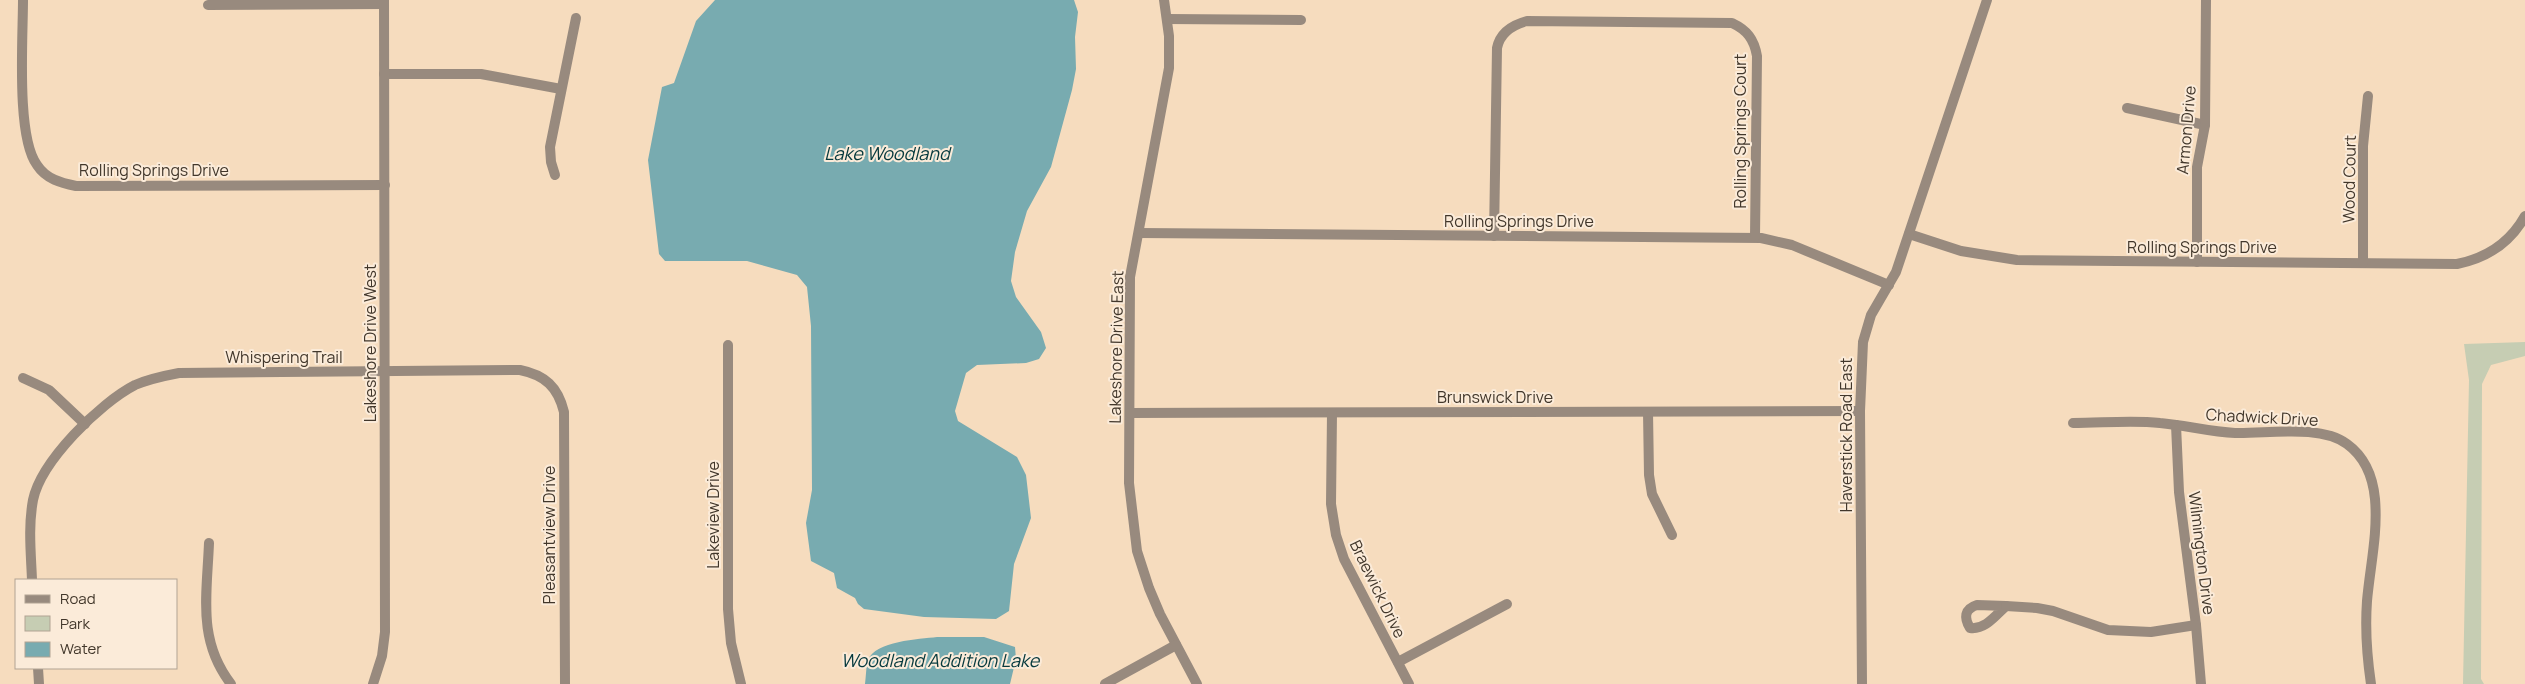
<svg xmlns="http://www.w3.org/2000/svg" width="2525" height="684" font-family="Manrope,sans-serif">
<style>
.green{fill:#c6cdb3}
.water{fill:#78abb0}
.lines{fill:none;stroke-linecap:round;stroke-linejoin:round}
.minor{stroke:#988a7e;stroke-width:10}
.labels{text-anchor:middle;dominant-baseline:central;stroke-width:4;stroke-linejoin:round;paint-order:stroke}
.street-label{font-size:16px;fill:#42372b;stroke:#fbebd9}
.water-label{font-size:18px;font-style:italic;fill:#06393d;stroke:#fbebd9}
</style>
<rect width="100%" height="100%" fill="#f6dcbe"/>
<path class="green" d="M2525 342V356L2491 365 2482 384 2481 679 2484 684H2463L2469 380 2464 344Z"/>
<g class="water">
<path d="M715 0H1074L1078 12 1075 37 1076 69 1072 90 1051 167 1027 211 1015 252 1011 281 1016 297 1041 332 1046 348 1039 359 1026 363 977 365 966 373 955 411 958 421 1017 457 1026 475 1031 518 1014 564 1009 611 996 619 924 617 864 609 858 604 855 598 837 588 834 573 811 561 806 523 812 490 811 326 807 287 797 275 747 261H665L659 254 648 160 662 87 674 83 696 21Z"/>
<path d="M937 637H984L1015 647 1016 659 1010 684H865C866 677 866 667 868 660 875 641 919 639 937 637Z"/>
</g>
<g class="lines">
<g class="minor">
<path d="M23 0C23 38 16 137 37 165 46 179 61 183 76 186L385 185"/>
<path d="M1164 0 1169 36V68L1130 277 1129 483 1137 551 1149 588 1160 614 1197 684"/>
<path d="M208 5 384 4"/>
<path d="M1167 19 1301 20"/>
<path d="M384 74H481L561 89"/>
<path d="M2127 108 2205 125"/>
<path d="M555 175 551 162 550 147 576 18"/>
<path d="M1139 233 1761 238 1792 245 1889 285"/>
<path d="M1909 234 1961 251 2017 260 2457 264C2487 258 2510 243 2525 216"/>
<path d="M1494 236 1497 48C1500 33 1512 25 1527 21L1732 23C1747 30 1754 39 1757 56L1755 237"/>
<path d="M2197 262V167L2205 125 2206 0"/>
<path d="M2363 263V146L2368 96"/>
<path d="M728 345V609L731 643 741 684"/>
<path d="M23 378 49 390 85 424"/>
<path d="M1648 412 1649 475 1652 494 1672 535"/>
<path d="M1130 413 1860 411"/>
<path d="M1332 413 1331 504 1336 535 1344 559 1409 684"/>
<path d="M2073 423C2102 423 2132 420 2160 423 2185 425 2210 432 2235 433 2267 434 2320 424 2347 444 2365 457 2373 478 2375 499 2378 534 2370 567 2367 601 2365 629 2367 657 2371 684"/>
<path d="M2176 425 2179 492 2196 625 2201 684"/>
<path d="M209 543C207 595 197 640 231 684"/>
<path d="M32 580C31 554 28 527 33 500 41 461 100 403 135 385 149 379 163 376 179 373L520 370C545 375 558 387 564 412L565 684"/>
<path d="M1977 605 2006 606C1995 616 1985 630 1970 628 1964 618 1964 609 1977 605Z"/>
<path d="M2006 606 2037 608 2053 611 2108 630 2151 632 2196 625"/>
<path d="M1398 662 1507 604"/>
<path d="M38 668 39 684"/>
<path d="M373 684 382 656 385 632 384 0"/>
<path d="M1105 684 1176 645"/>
<path d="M1862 684 1860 411 1863 342 1871 315 1896 272 1987 0"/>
</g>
</g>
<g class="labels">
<g class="street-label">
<text transform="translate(2186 130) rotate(-85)">Armon Drive</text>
<text transform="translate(1740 131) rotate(-90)">Rolling Springs Court</text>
<text x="154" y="170">Rolling Springs Drive</text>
<text transform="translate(2349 179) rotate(-89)">Wood Court</text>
<text x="1519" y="221">Rolling Springs Drive</text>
<text x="2202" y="247">Rolling Springs Drive</text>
<text transform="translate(370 343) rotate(-90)">Lakeshore Drive West</text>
<text transform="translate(1116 347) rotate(-89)">Lakeshore Drive East</text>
<text x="284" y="357">Whispering Trail</text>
<text x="1495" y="397">Brunswick Drive</text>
<text transform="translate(2262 417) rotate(3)">Chadwick Drive</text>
<text transform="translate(1846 435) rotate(-90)">Haverstick Road East</text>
<text transform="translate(713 515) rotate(-90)">Lakeview Drive</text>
<text transform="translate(549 535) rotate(-90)">Pleasantview Drive</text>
<text transform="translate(2202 553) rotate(83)">Wilmington Drive</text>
<text transform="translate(1378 589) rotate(64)">Braewick Drive</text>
</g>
<g class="water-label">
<text x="887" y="153">Lake Woodland</text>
<text x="940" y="660">Woodland Addition Lake</text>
</g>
</g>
<rect x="15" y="579" width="162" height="90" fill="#fbebd9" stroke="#b1a393"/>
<rect x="25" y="595" width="25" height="8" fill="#988a7e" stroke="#b1a393"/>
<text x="60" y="604" font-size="15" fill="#42372b">Road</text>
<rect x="25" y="616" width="25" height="15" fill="#c6cdb3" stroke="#b1a393"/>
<text x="60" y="629" font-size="15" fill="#42372b">Park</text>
<rect x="25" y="642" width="25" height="15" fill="#78abb0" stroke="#b1a393"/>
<text x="60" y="654" font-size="15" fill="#42372b">Water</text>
</svg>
